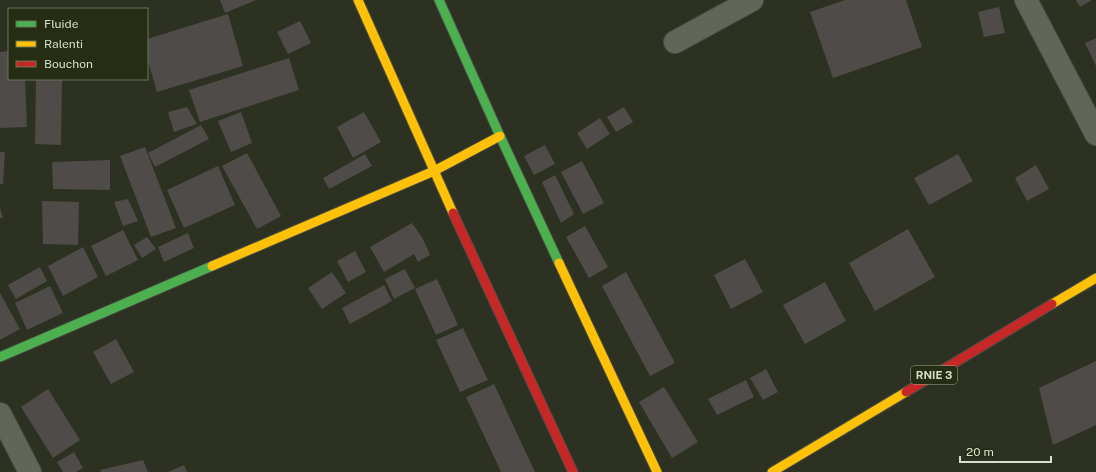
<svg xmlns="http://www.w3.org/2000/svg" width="1096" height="472" font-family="'Public Sans',sans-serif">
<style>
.building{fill:#4e4b48}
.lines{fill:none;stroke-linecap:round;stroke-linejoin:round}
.street-casing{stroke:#4b4f42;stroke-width:24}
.fast-casing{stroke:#4b4f42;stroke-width:11}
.slow-casing{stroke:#4b4f42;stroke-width:11}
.jam-casing{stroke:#4b4f42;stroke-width:11}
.street{stroke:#62665a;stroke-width:22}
.fast{stroke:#4caf50;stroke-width:9}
.slow{stroke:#ffc107;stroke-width:9}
.jam{stroke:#c62828;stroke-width:9}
.labels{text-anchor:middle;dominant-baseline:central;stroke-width:3;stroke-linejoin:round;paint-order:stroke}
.shield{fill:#252d12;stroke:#a2a995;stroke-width:1}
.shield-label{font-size:11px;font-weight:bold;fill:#d8decd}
</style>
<rect width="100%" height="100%" fill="#2c3122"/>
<g class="building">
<path d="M220 0H256L225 13Z"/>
<path d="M845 0H906L922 47 833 78 810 12Z"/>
<path d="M1076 0H1092L1080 7Z"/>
<path d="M999 7 1005 33 984 37 978 12Z"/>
<path d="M228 14 243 66 157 92 147 58V39Z"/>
<path d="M300 21 311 43 288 54 277 32Z"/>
<path d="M1096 38V66L1085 43Z"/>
<path d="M9 51V79H25L27 127 0 128V52Z"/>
<path d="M289 58 299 90 200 122 189 90Z"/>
<path d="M36 79H62L61 145 35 144Z"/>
<path d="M187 107 197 124 174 132 168 112Z"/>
<path d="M624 107 633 122 616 132 607 117Z"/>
<path d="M241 112 252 143 231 152 218 121Z"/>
<path d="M364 112 381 142 353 158 337 127Z"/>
<path d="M600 118 610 134 587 149 577 133Z"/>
<path d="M201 125 209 139 155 167 148 153Z"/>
<path d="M545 145 555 164 534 175 524 156Z"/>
<path d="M145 147 176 228 151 237 120 156Z"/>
<path d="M0 152H5L3 184H0Z"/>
<path d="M247 153 281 216 257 229 222 166Z"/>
<path d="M365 154 372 166 329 189 323 178Z"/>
<path d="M958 154 973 181 929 205 914 178Z"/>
<path d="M110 160V190L53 189 52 162Z"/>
<path d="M582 161 604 203 583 214 561 172Z"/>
<path d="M1036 165 1049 189 1027 201 1015 178Z"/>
<path d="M218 166 235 205 184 228 167 190Z"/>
<path d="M555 175 574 214 561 223 542 182Z"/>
<path d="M128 199 138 221 123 226 114 202Z"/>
<path d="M42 201 79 202 78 245 43 244Z"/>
<path d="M0 208 3 218H0Z"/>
<path d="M412 223 423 239 430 255 418 262 414 254 384 272 370 247Z"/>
<path d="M585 226 608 267 589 278 566 237Z"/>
<path d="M908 229 935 277 875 311 849 263Z"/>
<path d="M123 230 138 260 106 276 91 246Z"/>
<path d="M188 233 194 248 164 262 158 247Z"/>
<path d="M147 237 156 249 142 258 134 245Z"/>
<path d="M83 247 98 277 63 296 48 266Z"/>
<path d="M355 251 366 272 348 282 337 261Z"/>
<path d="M745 259 763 292 731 309 714 275Z"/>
<path d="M40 267 47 281 16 299 8 285Z"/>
<path d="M405 269 415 288 394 299 385 279Z"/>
<path d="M332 272 346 293 322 309 308 288Z"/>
<path d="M626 272 675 363 650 376 602 286Z"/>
<path d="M437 279 458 325 436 335 415 289Z"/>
<path d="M825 282 846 321 805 344 783 305Z"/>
<path d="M384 285 392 301 350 324 342 308Z"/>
<path d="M50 286 63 313 27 330 15 303Z"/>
<path d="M0 293 20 329 0 340Z"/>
<path d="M463 328 488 380 460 392 436 340Z"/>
<path d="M116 339 134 372 111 384 93 352Z"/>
<path d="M1096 361V425L1053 445 1039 388Z"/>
<path d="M766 369 778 392 763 400 750 378Z"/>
<path d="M746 380 754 397 717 415 708 399Z"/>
<path d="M494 384 535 472H501L466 397Z"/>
<path d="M664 387 698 442 672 458 639 402Z"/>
<path d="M48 389 80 440 53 458 21 407Z"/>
<path d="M74 452 83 468 76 472H63L57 462Z"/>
<path d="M143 460 148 472H101L100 470Z"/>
<path d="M184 465 187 472H168Z"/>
</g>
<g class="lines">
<defs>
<g id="street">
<path d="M1026 0 1096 134"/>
<path d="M675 42 752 0"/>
<path d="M0 414 30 472"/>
</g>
<g id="fast">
<path d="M439 0 500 136 559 263"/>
<path d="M0 357 212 266"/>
</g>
<g id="slow">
<path d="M358 0 453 213"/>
<path d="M559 263 657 472"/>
<path d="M212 266 434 171 500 136"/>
<path d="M1052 304 1096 278"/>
<path d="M772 472 906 392"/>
</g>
<g id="jam">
<path d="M453 213 573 472"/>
<path d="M906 392 1052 304"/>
</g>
</defs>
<use href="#street" class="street-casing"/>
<use href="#fast" class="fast-casing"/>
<use href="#slow" class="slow-casing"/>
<use href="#jam" class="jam-casing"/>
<use href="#street" class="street"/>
<use href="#fast" class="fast"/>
<use href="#slow" class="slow"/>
<use href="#jam" class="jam"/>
</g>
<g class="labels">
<rect class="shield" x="911" y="366" width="46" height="18" rx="3"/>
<g class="shield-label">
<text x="934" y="375">RNIE 3</text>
</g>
</g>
<rect x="8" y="8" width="140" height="72" fill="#252d12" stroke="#6d745d"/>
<rect x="16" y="21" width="20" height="6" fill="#4caf50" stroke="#6d745d"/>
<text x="44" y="28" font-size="12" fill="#d8decd">Fluide</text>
<rect x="16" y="41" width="20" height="6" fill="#ffc107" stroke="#6d745d"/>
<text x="44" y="48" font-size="12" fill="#d8decd">Ralenti</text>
<rect x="16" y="61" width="20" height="6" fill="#c62828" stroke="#6d745d"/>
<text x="44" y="68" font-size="12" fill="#d8decd">Bouchon</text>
<path d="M960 456v6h91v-6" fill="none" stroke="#d8decd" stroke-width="2"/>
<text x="966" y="456" font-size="12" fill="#d8decd" stroke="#252d12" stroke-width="3" paint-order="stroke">20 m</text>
</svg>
